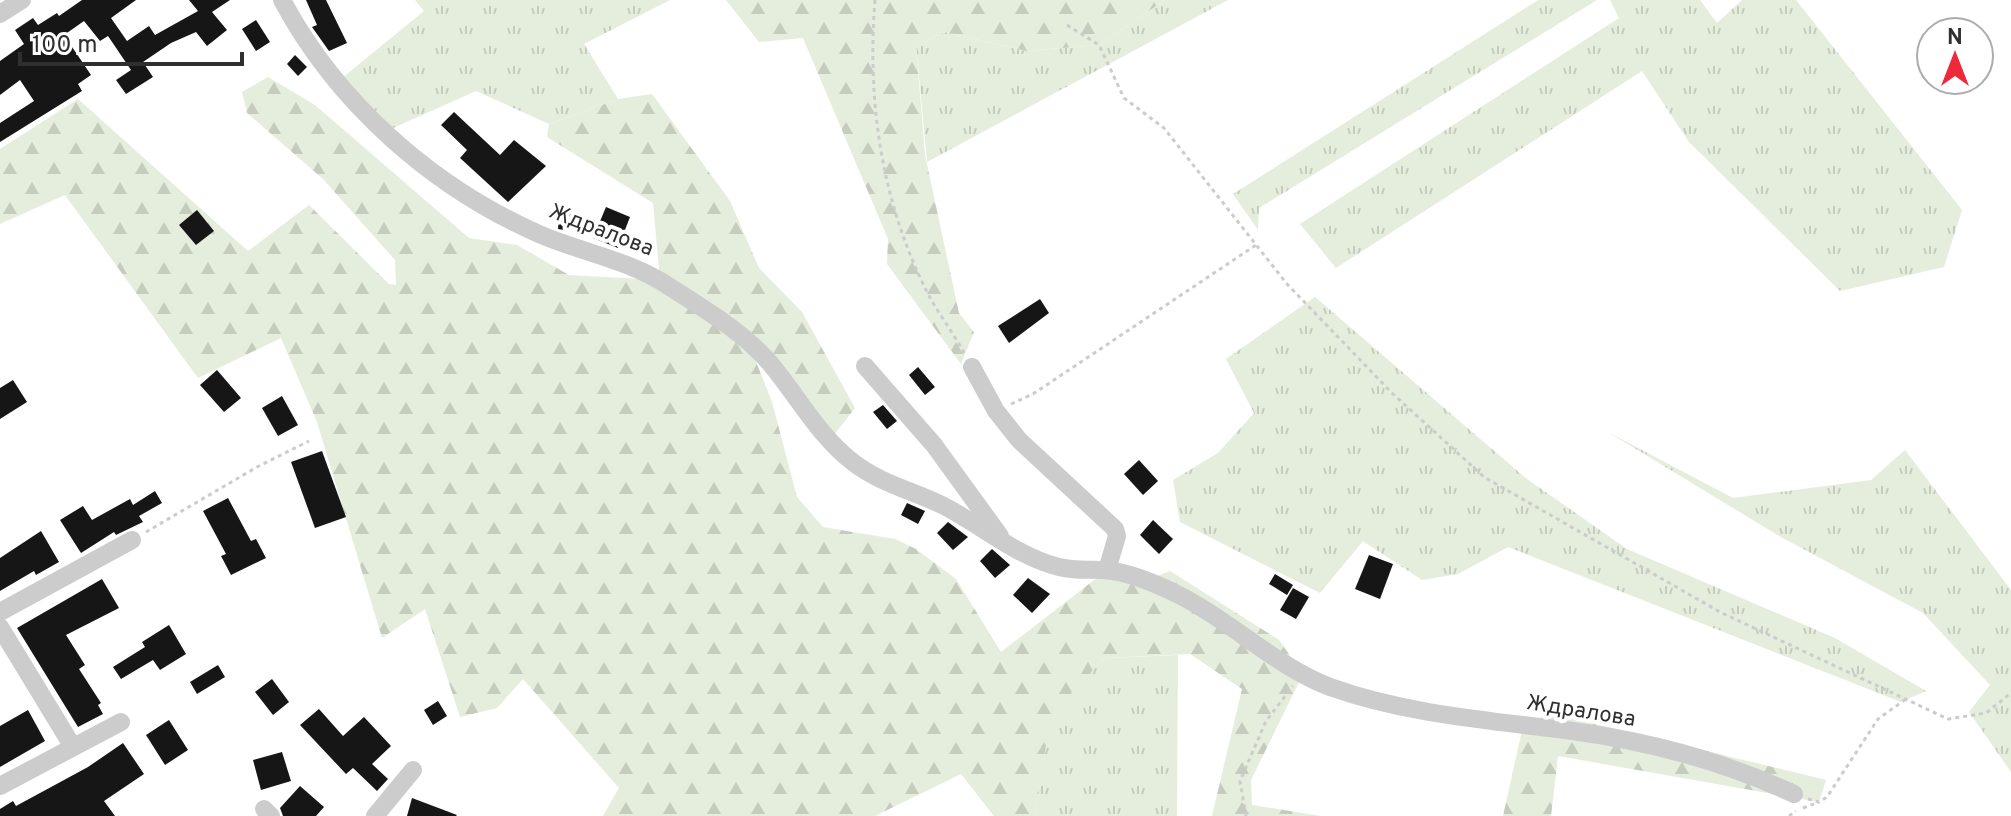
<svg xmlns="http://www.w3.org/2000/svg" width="2011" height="816" font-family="Overpass,sans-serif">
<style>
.grass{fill:url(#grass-tufts)}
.forest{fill:url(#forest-firs)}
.building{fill:#161616}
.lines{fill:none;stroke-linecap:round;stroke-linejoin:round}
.path{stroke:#ccc;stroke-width:3;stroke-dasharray:4 4;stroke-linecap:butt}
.minor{stroke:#ccc;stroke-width:18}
.labels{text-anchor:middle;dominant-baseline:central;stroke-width:8;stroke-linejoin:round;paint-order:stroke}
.street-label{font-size:22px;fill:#2f2f2f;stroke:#fff}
</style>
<defs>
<pattern id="grass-tufts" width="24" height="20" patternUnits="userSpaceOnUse" patternTransform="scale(2)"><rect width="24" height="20" fill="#e5eddc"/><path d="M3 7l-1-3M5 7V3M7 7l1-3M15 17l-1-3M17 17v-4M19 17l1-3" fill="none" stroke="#c5ccbd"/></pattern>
<pattern id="forest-firs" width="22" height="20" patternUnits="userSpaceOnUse" patternTransform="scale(2)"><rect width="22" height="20" fill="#e5eddc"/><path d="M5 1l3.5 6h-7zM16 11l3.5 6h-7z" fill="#c5ccbd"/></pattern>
</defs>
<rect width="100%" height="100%" fill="#fff"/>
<g class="grass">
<path d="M415 0H670L584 44 618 99 549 124 476 91 384 132 336 83 424 11Z"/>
<path d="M1165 0H1228L927 162 916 45 945 32 1026 51 1099 45Z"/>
<path d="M1538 0H1597L1259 208 1258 230 1233 194Z"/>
<path d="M1610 0H1700L1717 23 1742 0H1796L1962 210 1944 267 1840 291 1689 142 1642 71 1336 268 1300 224 1619 18Z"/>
<path d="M1315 297 1527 479 1627 549 1835 638 1926 691 1901 702 1508 547 1458 574 1422 580 1363 541 1320 593 1180 522 1173 480 1218 453 1254 413 1226 359Z"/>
<path d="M1608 432 1733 498 1871 480 1905 450 2011 590V772L1969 712 1990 685 1923 613 1779 536Z"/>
<path d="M1178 655 1177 816H1035L1050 713 1105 658Z"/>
</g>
<g class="forest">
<path d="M726 0H1165L1099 45 1026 51 945 32 916 45 925 155 959 313 974 332 961 364 887 264 888 239 803 38 759 42Z"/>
<path d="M268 77 315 105 469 238 517 245 569 275 660 280 653 203 547 137 549 124 618 99 652 94 730 201 759 268 802 312 855 408 830 440 749 344 772 402 797 497 823 527 895 539 916 549 956 579 1001 652 1107 570 1144 581 1170 571 1279 640 1303 674 1251 780 1252 805 1321 816H1212L1242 689 1190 654 1105 658 1051 713 1035 816H994L961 774 875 816H603L619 788 523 679 497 708 460 717 425 609 382 638 317 422 281 338 198 378 65 195 0 224V149L78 99 248 251 309 205 389 284 396 285 395 260 323 179 247 113 242 92Z"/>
<path d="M1550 713 1826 780 1819 802 1558 756 1551 816H1503L1523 726Z"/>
</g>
<g class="building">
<path d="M82 0H136L111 18 127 41 149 26 155 35 198 11 189 0H230L212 12 227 30 207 46 196 32 171 43 143 62 153 77 126 94 116 80 131 70 108 36 100 41 84 21 64 35 91 75 78 84 82 91 0 142V123L34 101 20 80 0 95V61L24 44 15 30 33 18 38 25 57 13 59 16Z"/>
<path d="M306 0H326L347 43 329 51 312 27 317 25Z"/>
<path d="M256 20 270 42 256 51 242 29Z"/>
<path d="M295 55 307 67 298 76 287 64Z"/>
<path d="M454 112 500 155 514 140 546 166 508 202 460 158 467 150 441 125Z"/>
<path d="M560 205 572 206 570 231 558 229Z"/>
<path d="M606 207 630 217 618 248 593 238Z"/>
<path d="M197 210 214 231 196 245 179 225Z"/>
<path d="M1040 299 1049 313 1009 343 998 326Z"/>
<path d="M918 367 935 387 925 395 909 375Z"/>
<path d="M217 370 241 398 224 412 200 385Z"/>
<path d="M13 380 27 402 0 419V388Z"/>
<path d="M282 396 298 425 278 436 262 408Z"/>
<path d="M883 405 897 421 887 429 873 412Z"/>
<path d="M322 451 346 517 315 528 291 462Z"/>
<path d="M1139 460 1158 481 1143 495 1124 474Z"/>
<path d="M155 491 162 503 139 516 143 522 116 535 114 532 81 553 60 520 83 506 92 520 130 499 133 505Z"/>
<path d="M228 498 251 541 256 539 266 558 231 575 221 556 226 554 203 511Z"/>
<path d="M907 503 925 511 918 524 901 515Z"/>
<path d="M1153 520 1173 539 1159 554 1140 535Z"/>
<path d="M948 522 968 537 953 550 937 533Z"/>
<path d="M41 531 59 562 36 575 34 571 0 591V558Z"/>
<path d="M992 549 1010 565 995 578 980 561Z"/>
<path d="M1369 555 1393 564 1380 599 1355 589Z"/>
<path d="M1275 574 1293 585 1287 595 1269 584Z"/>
<path d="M1028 578 1050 594 1032 613 1013 595Z"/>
<path d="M102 579 119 608 66 635 85 665 79 669 101 703 98 705 103 714 78 727 17 628Z"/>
<path d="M1293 588 1309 597 1296 619 1280 610Z"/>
<path d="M169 625 186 654 160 670 153 660 121 679 113 667 145 647 142 642Z"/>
<path d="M218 665 225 677 197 694 190 682Z"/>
<path d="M272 679 289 702 273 715 255 692Z"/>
<path d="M438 701 447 716 433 725 424 710Z"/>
<path d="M319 709 343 736 364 717 391 746 372 764 388 779 377 791 353 768 346 774 300 725Z"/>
<path d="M28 710 45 741 0 767V726Z"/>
<path d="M169 720 188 750 165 765 146 735Z"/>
<path d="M123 743 144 774 104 801 115 816H0V809L13 801 16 806 88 767Z"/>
<path d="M282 752 291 781 261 790 253 760Z"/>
<path d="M300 786 324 807 316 816H283L280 808Z"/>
<path d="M412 798 457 815 456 816H407Z"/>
</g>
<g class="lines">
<g class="path">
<path d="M875 0C867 101 881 199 926 290 937 312 953 332 964 353"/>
<path d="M1067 25 1099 45 1124 98 1164 128 1287 284 1392 393 1484 477 1720 612 1948 719 1986 713 2011 693"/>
<path d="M1011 404 1033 394 1256 245"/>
<path d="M146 532 257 467 309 441"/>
<path d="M1808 799 1819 802 1827 797 1878 719 1906 699"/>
<path d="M1803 808 1819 802"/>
<path d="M1246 816 1240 781 1266 721 1293 686"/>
<path d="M1789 816 1796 811"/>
</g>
<g class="minor">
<path d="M282 0C337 103 432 187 539 234 583 253 630 260 670 287 704 309 742 331 769 362 797 395 819 437 854 463 880 483 913 491 942 505 980 524 1017 557 1059 567 1077 572 1095 568 1112 571 1134 574 1159 585 1179 595 1231 621 1275 666 1330 687 1406 714 1486 720 1565 730 1643 740 1723 761 1794 794"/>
<path d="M0 14 22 0"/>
<path d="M865 366 934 445 1000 536"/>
<path d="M972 367 996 411 1019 440 1115 529 1117 536 1107 570"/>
<path d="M0 612 132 540"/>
<path d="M0 627 73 747"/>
<path d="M0 786 121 722"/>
<path d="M264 809 271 816"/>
<path d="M375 816 413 770"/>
</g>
</g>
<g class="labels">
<g class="street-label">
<text transform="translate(601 231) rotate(21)">Ждралова</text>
<text transform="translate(1581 712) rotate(9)">Ждралова</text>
</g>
</g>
<g transform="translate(1955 56)"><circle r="38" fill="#ffffff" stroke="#acacac" stroke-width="2"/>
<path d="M0-6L14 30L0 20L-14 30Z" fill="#ed293b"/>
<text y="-12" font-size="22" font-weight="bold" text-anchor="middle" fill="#2f2f2f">N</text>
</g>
<path d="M20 52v12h222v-12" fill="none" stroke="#2f2f2f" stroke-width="4"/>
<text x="32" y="52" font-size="24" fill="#2f2f2f" stroke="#ffffff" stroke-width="6" paint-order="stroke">100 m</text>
</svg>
